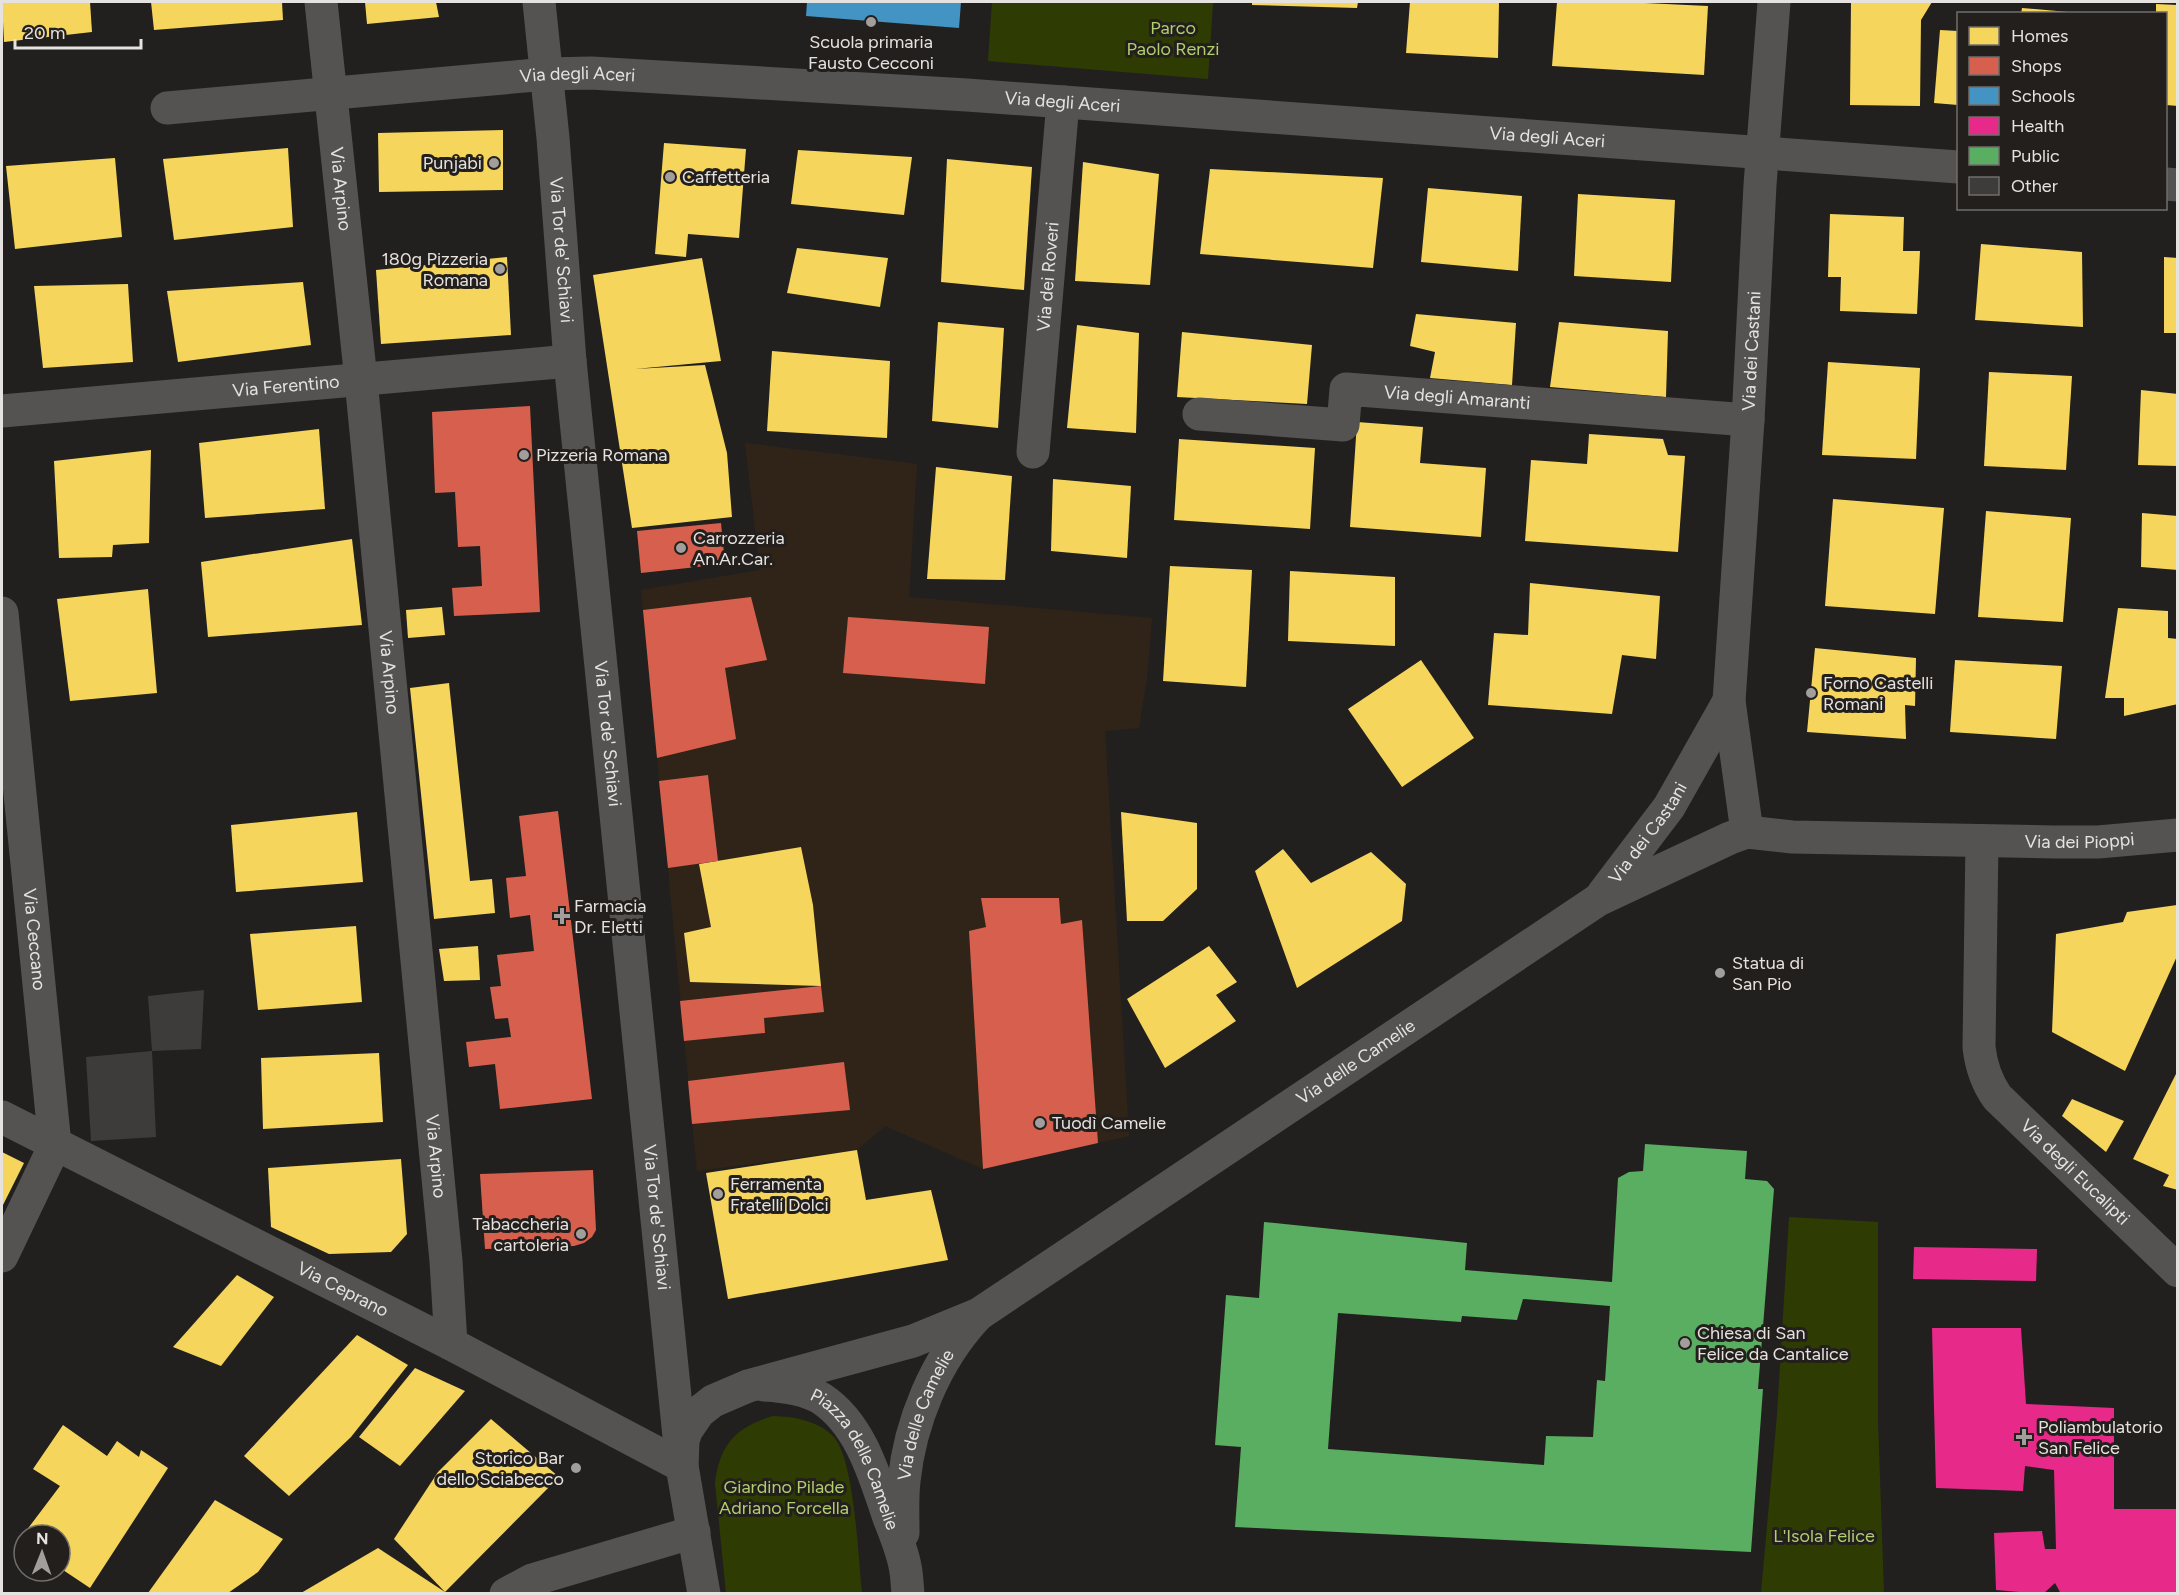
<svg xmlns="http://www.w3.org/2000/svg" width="2179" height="1595" font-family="Figtree,sans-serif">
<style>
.commercial{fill:#302418}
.green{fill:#2e3c04}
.homes{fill:#f6d55c}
.shops{fill:#d6604d}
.schools{fill:#4393c3}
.health{fill:#e7298a}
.public{fill:#5aae61;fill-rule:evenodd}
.building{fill:#3d3c3b}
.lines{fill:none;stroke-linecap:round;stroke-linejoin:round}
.minor{stroke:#545352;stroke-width:33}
.poi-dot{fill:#a19e9c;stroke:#231f1d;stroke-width:2}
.labels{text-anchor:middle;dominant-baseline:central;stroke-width:6;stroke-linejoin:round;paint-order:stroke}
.park-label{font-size:18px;fill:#b0ce6c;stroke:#231f1d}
.poi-label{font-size:18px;fill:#e5e2e0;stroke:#231f1d;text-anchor:start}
.street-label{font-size:18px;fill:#e5e2e0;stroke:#231f1d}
</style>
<rect width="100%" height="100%" fill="#22201e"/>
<path class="commercial" d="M745 443 917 464 909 597 1152 618 1147 678 1139 728 1105 731 1129 1136 983 1169 885 1126 857 1150 697 1171 641 590 760 570Z"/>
<g class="green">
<path d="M992 2H1213L1208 79 988 61Z"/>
<path d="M1789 1217 1878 1222V1421L1884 1593H1761L1777 1415Z"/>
<path d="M773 1416C795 1417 816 1420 833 1436 855 1460 858 1558 862 1593H726L715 1483C720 1444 736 1427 773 1416Z"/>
</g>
<g class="homes">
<path d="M2 2H90L92 32 4 42Z"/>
<path d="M151 2H282L283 20 154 30Z"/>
<path d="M365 2H436L439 17 367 24Z"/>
<path d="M1252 2H1358L1357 8 1252 5Z"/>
<path d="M1410 2H1499L1498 58 1406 53Z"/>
<path d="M1557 2H1624L1708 6 1704 75 1552 66Z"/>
<path d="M1851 2H1932L1921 20 1920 106 1850 105Z"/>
<path d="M2156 4 2178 5V106L2166 105V14H2156Z"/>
<path d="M2022 8 2068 12V14H2021Z"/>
<path d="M1940 30 1958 31V105L1934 103Z"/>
<path d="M503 130V190L379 192 378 133Z"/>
<path d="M664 143 746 149 739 238 688 234 686 257 655 254Z"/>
<path d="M288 148 293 227 174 240 163 159Z"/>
<path d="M798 150 912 157 904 215 791 204Z"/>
<path d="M115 158 122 237 15 249 6 166Z"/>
<path d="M947 159 1032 167 1024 290 941 282Z"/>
<path d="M1083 162 1159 174 1150 285 1075 281Z"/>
<path d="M1210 169 1383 178 1373 268 1200 254Z"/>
<path d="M1428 188 1522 196 1518 271 1421 262Z"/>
<path d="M1578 194 1675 200 1671 282 1574 276Z"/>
<path d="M1830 214 1904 217 1903 251H1920L1917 314 1840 311 1841 277H1828Z"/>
<path d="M1981 244 2082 252 2083 327 1975 320Z"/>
<path d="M797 248 888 258 880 307 787 293Z"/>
<path d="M507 257 511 335 381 344 376 270Z"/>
<path d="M2164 257 2178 258V333H2164Z"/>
<path d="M702 258 721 361 635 369 705 365 727 453 732 517 632 528 593 275Z"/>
<path d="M303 282 311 345 178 362 167 291Z"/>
<path d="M128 284 133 362 43 368 34 286Z"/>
<path d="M1416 314 1516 323 1512 385 1430 378 1435 352 1410 346Z"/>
<path d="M938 322 1004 328 998 428 932 421Z"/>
<path d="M1559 322 1668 331 1666 397 1550 387Z"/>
<path d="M1077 325 1139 333 1136 433 1067 428Z"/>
<path d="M1182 332 1312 345 1307 404 1177 397Z"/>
<path d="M772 351 890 361 887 438 767 431Z"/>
<path d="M1828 362 1920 368 1916 459 1822 455Z"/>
<path d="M1989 372 2072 376 2066 470 1984 466Z"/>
<path d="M2141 390 2178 394V466L2138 465Z"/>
<path d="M1357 422 1423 427 1420 463 1486 468 1481 537 1350 527Z"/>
<path d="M319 429 325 509 205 518 199 443Z"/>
<path d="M1589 434 1663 439 1668 455 1685 456 1678 552 1525 541 1531 460 1587 464Z"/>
<path d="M1179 439 1315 448 1310 529 1174 520Z"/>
<path d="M151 450 149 543 113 545 112 557 59 558 54 461Z"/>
<path d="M936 467 1012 476 1005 580 927 579Z"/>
<path d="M1053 479 1131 486 1127 558 1051 551Z"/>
<path d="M1833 499 1944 508 1935 614 1825 606Z"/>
<path d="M1986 511 2071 518 2063 622 1978 617Z"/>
<path d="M2142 513 2178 516V570L2141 567Z"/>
<path d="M352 539 362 625 208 637 201 562Z"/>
<path d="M1170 566 1252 570 1246 687 1163 681Z"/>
<path d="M1290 571 1395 577V646L1288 641Z"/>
<path d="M1530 583 1660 596 1656 659 1622 655 1612 714 1488 705 1494 633 1528 635Z"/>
<path d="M148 589 157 693 70 701 57 599Z"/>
<path d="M442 607 445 635 408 638 406 610Z"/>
<path d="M2118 608 2168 611V638L2178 639V704L2124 716V698H2105Z"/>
<path d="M1815 648 1916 658 1915 706 1905 705 1906 739 1807 732Z"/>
<path d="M1421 660 1474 738 1402 787 1348 709Z"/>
<path d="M1955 660 2062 666 2056 739 1950 732Z"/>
<path d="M449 683 470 881 492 879 495 913 434 919 410 688Z"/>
<path d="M357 812 363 882 236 892 231 825Z"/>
<path d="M1121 812 1197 823V889L1163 921H1127Z"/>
<path d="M801 847 813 905 821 986 690 982 684 933 711 927 699 864Z"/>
<path d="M1283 849 1311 883 1371 852 1406 884 1402 921 1297 988 1255 871Z"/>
<path d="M2177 905 2178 954 2125 1071 2052 1032 2056 934 2123 922 2127 912Z"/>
<path d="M356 926 362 1002 258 1010 250 934Z"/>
<path d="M478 946 480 980 444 981 439 949Z"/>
<path d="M1209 946 1237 982 1216 995 1236 1021 1165 1068 1127 999Z"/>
<path d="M379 1053 383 1122 263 1129 261 1058Z"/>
<path d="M2178 1070V1190L2163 1186 2169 1175 2133 1159Z"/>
<path d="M2072 1099 2124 1121 2106 1152 2062 1116Z"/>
<path d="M857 1150 866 1200 931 1190 948 1260 728 1299 706 1173Z"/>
<path d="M2 1152 24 1163 2 1207Z"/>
<path d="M401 1159 407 1234 391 1252 329 1254 271 1227 268 1168Z"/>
<path d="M237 1275 274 1297 221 1366 173 1347Z"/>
<path d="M357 1335 408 1365 351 1437 289 1496 244 1456Z"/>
<path d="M415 1368 465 1391 400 1466 359 1437Z"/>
<path d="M491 1419 559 1477 445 1592 394 1539 438 1472Z"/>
<path d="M63 1425 107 1456 117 1441 139 1457 141 1450 168 1468 90 1588 60 1568V1535H23L60 1486 33 1469Z"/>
<path d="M215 1500 283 1539 258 1572 228 1593H148Z"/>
<path d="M378 1548 445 1592 442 1593H301Z"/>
</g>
<g class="shops">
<path d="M530 406 540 612 454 616 452 588 482 586 480 546 458 547 455 492 435 493 432 412Z"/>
<path d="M721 523 725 564 641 573 637 531Z"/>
<path d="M751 597 767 660 725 668 736 739 657 758 643 610Z"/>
<path d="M848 617 989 627 985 684 843 673Z"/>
<path d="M708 775 718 861 668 868 659 781Z"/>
<path d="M558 811 592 1099 500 1109 495 1064 469 1067 466 1042 511 1037 508 1018 495 1019 490 987 501 986 497 955 534 951 530 915 510 918 506 878 526 876 519 816Z"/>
<path d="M981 898H1059L1061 924 1082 920 1098 1143 983 1169 969 931 986 927Z"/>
<path d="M821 986 824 1012 764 1018 765 1033 684 1041 680 1001Z"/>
<path d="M844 1062 850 1110 692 1124 688 1081Z"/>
<path d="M593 1170 596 1230 592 1237 584 1243 574 1246 485 1249 480 1174Z"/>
</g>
<path class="schools" d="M807 2H961L959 28 806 16Z"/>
<g class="health">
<path d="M1914 1247 2037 1249 2036 1281 1913 1279Z"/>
<path d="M1932 1328H2021L2026 1404 2114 1408V1509H2177L2178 1594H2061L2055 1583 2043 1594 1996 1590 1994 1533 2042 1531 2045 1549H2056L2054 1470 2025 1466 2023 1491 1936 1488Z"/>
</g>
<path class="public" d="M1645 1144 1747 1151 1745 1179 1767 1181 1774 1189 1758 1389H1763L1751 1552 1235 1527 1241 1447 1215 1445 1226 1295 1259 1298 1264 1222 1467 1243 1465 1270 1612 1282 1618 1178 1629 1172 1643 1171ZM1523 1299 1610 1306 1605 1381 1597 1380 1593 1437 1546 1436 1544 1465 1328 1449 1338 1313 1461 1322 1462 1316 1517 1320Z"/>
<g class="building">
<path d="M204 990 201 1049 152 1051 148 996Z"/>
<path d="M152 1051 156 1137 91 1141 86 1057Z"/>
</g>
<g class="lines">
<g class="minor">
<path id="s1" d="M321 2 361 380 446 1261 451 1344"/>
<path id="s2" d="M539 2 553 138 570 361 680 1446"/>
<path id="s3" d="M167 108 547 74 591 73 967 95 1958 167"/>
<path d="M2166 184 2178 185"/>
<path id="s4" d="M2 411 570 361"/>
<path id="s5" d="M1199 414 1343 425 1346 389 1748 420"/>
<path id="s6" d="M1033 452 1063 102"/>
<path id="s7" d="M2 613 55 1145 2 1256"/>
<path id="s8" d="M1747 832 1729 701 1748 420 1760 185 1774 2"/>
<path id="s9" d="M1982 841 1979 1047C1981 1066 1986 1081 1997 1097L2178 1271"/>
<path id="s10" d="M1603 894 1669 807 1729 701"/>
<path id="s11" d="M2 1117 451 1344 682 1466"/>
<path id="s12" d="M764 1385C783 1386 806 1389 822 1399 861 1425 875 1477 889 1518 895 1533 902 1550 905 1566 907 1575 907 1584 908 1594"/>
<path id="s13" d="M903 1533C903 1516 902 1498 904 1481 910 1423 935 1361 976 1317"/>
<path d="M506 1594 532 1580 694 1532"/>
<path id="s14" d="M704 1594 682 1466 683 1441 686 1431 699 1412 713 1401 748 1386 913 1341 979 1314 1598 900 1730 838 1747 832 1792 837 2054 842H2098L2178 835"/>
</g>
</g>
<g class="poi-dot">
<circle cx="871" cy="22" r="6"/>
<circle cx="494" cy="163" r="6"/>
<circle cx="670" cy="177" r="6"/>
<circle cx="500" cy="269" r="6"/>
<circle cx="524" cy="455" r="6"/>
<circle cx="681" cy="548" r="6"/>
<circle cx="1811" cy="693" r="6"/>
<path d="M559 907h6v6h6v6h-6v6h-6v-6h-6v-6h6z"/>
<circle cx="1720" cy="973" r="6"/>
<circle cx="1040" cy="1123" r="6"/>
<circle cx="718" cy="1194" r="6"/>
<circle cx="581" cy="1234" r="6"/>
<circle cx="1685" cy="1343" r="6"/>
<path d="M2021 1428h6v6h6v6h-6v6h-6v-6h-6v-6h6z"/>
<circle cx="576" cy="1468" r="6"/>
</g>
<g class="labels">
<g class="park-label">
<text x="1173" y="28">Parco<tspan x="1173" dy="21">Paolo Renzi</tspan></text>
<text x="784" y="1487">Giardino Pilade<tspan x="784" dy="21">Adriano Forcella</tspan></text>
<text x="1824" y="1536">L'Isola Felice</text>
</g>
<g class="poi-label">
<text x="871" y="42" text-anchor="middle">Scuola primaria<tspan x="871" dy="21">Fausto Cecconi</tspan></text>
<text x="482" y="163" text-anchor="end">Punjabi</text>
<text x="682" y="177">Caffetteria</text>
<text x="488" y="259" text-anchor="end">180g Pizzeria<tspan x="488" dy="21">Romana</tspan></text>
<text x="536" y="455">Pizzeria Romana</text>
<text x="693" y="538">Carrozzeria<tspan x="693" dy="21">An.Ar.Car.</tspan></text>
<text x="1823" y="683">Forno Castelli<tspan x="1823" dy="21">Romani</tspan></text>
<text x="574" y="906">Farmacia<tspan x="574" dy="21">Dr. Eletti</tspan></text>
<text x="1732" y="963">Statua di<tspan x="1732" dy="21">San Pio</tspan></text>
<text x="1052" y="1123">Tuodì Camelie</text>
<text x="730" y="1184">Ferramenta<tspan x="730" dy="21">Fratelli Dolci</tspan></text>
<text x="569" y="1224" text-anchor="end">Tabaccheria<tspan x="569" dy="21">cartoleria</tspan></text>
<text x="1697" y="1333">Chiesa di San<tspan x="1697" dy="21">Felice da Cantalice</tspan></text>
<text x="2038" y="1427">Poliambulatorio<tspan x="2038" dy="21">San Felice</tspan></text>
<text x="564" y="1458" text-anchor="end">Storico Bar<tspan x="564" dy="21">dello Sciabecco</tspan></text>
</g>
<g class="street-label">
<text stroke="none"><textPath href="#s3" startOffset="412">Via degli Aceri</textPath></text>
<text stroke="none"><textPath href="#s3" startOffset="898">Via degli Aceri</textPath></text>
<text stroke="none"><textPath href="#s3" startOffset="1384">Via degli Aceri</textPath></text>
<text stroke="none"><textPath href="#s1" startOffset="188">Via Arpino</textPath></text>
<text stroke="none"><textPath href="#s2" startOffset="249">Via Tor de' Schiavi</textPath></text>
<text stroke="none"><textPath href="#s6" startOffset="176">Via dei Roveri</textPath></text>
<text stroke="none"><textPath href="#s8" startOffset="483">Via dei Castani</textPath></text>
<text stroke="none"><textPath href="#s4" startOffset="285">Via Ferentino</textPath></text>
<text stroke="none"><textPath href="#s5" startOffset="292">Via degli Amaranti</textPath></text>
<text stroke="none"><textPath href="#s1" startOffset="674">Via Arpino</textPath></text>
<text stroke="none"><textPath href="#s2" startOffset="735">Via Tor de' Schiavi</textPath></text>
<text stroke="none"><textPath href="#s10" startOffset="76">Via dei Castani</textPath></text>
<text stroke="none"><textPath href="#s14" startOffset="1728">Via dei Pioppi</textPath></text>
<text stroke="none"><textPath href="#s7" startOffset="328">Via Ceccano</textPath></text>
<text stroke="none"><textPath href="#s14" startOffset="940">Via delle Camelie</textPath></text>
<text stroke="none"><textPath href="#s1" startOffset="1160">Via Arpino</textPath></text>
<text stroke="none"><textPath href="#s9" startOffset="368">Via degli Eucalipti</textPath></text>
<text stroke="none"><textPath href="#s2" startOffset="1221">Via Tor de' Schiavi</textPath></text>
<text stroke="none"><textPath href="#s11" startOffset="382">Via Ceprano</textPath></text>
<text stroke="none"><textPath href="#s13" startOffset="122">Via delle Camelie</textPath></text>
<text stroke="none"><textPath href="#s12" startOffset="130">Piazza delle Camelie</textPath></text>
</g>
</g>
<rect width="2179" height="1595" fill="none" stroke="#e5e2e0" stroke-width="6"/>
<rect x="1957" y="12" width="210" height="198" fill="#231f1d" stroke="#716d6b" stroke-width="1.5"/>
<rect x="1969" y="27" width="30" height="18" fill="#f6d55c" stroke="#716d6b" stroke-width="1.5"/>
<text x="2011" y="42" font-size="18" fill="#e5e2e0">Homes</text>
<rect x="1969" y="57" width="30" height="18" fill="#d6604d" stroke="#716d6b" stroke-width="1.5"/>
<text x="2011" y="72" font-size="18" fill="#e5e2e0">Shops</text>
<rect x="1969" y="87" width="30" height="18" fill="#4393c3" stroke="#716d6b" stroke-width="1.5"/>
<text x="2011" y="102" font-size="18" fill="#e5e2e0">Schools</text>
<rect x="1969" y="117" width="30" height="18" fill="#e7298a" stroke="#716d6b" stroke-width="1.5"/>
<text x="2011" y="132" font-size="18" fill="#e5e2e0">Health</text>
<rect x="1969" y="147" width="30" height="18" fill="#5aae61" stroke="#716d6b" stroke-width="1.5"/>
<text x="2011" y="162" font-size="18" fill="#e5e2e0">Public</text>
<rect x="1969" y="177" width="30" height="18" fill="#3d3c3b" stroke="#716d6b" stroke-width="1.5"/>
<text x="2011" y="192" font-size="18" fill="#e5e2e0">Other</text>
<g transform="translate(42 1553) rotate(1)"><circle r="28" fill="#231f1d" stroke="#716d6b" stroke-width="1.5"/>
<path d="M0-4.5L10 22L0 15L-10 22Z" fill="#a19e9c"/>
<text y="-9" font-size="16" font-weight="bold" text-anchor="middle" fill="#e5e2e0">N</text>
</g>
<path d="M15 39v9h126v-9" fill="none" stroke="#e5e2e0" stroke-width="3"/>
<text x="24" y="39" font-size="18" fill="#e5e2e0" stroke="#231f1d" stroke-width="4.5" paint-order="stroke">20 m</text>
</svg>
